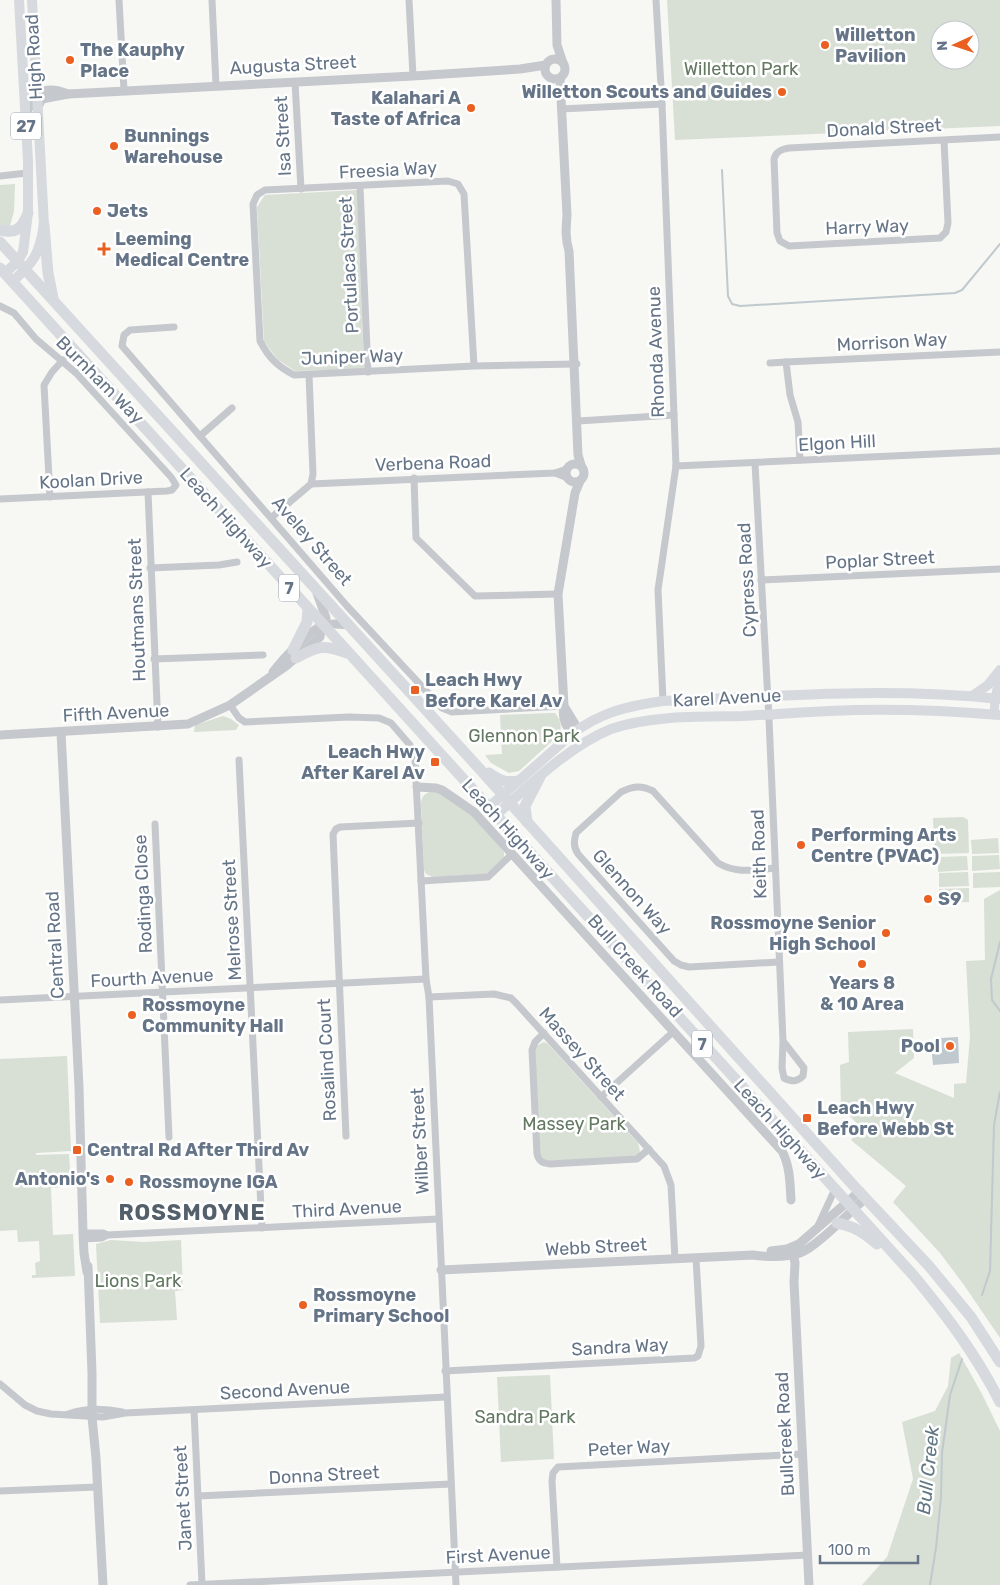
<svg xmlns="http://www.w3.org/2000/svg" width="1000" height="1585" font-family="Rubik,sans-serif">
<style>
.green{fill:#d8dfd5;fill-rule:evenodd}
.water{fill:#bfc9ce}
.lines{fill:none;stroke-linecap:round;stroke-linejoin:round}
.stream{stroke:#bfc9ce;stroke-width:2}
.minor{stroke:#c5c8cc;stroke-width:7}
.tertiary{stroke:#c5c8cc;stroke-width:9}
.secondary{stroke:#d6dadf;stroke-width:9}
.primary{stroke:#d6dadf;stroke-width:10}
.trunk{stroke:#d6dadf;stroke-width:11}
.poi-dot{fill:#ea6021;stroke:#fff;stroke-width:2}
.labels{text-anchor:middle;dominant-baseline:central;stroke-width:5;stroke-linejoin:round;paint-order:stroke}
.shield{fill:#fff;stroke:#939eab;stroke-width:1}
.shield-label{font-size:16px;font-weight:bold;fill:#657587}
.poi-label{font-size:18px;font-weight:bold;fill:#657587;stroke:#fff;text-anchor:start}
.street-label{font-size:18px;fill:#657587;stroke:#fff}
.park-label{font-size:18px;fill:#637860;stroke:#fff}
.water-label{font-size:19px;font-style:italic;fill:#617783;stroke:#fff}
.district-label{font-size:22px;font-weight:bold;letter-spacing:1px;fill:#535f6b;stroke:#fff}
</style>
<rect width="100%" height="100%" fill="#f7f7f4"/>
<g class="green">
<path d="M667 0H1000V126L675 140ZM940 30H970V60H940Z"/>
<path d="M15 184 14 211 10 226H0V185Z"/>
<path d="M357 190 364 369 295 371 277 359 264 341 257 207 265 195Z"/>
<path d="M551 713H555C560 718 562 727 560 734L519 771 509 773 491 763 485 755 502 754 500 715Z"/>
<path d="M223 716 231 719 239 725 236 730 194 732 195 725Z"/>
<path d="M436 791C465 802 485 829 504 852V857L486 874 433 877 426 874 424 870 421 803C422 794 427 792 436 791Z"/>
<path d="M963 817 968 820 969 853 935 854 933 818Z"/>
<path d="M998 838 999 853 972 854 971 840Z"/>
<path d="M999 855 1000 869 972 871V856Z"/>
<path d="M967 856 968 870 938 872V857Z"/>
<path d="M968 872 969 886 939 887V873Z"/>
<path d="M1000 872V887L973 888V873Z"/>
<path d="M969 888V902L940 903 939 889Z"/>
<path d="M1000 890V1338L964 1285 940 1253 893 1202 906 1186 851 1140 861 1128 841 1106 840 1065 849 1062 848 1032 913 1029 914 1058 895 1073 954 1098V1084L966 1083 970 1037 966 961 985 960 984 899Z"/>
<path d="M544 1042 548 1044 638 1143 640 1151 638 1155 634 1157 547 1161 542 1158 540 1153 535 1050 536 1046Z"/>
<path d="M67 1056 71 1151 36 1153V1155L69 1154 71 1186 51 1188 53 1235 73 1234 75 1276 32 1278V1275H36L35 1263 40 1261 39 1241 18 1242 17 1230 0 1231V1059Z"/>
<path d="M111 1240 144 1242 181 1240 183 1290 175 1291 177 1320 100 1323 96 1244Z"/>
<path d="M959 1353 982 1394 1000 1431V1585H862L887 1557 913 1479 902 1422 935 1411 948 1386 951 1358Z"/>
<path d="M550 1375 554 1459 501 1462 497 1377Z"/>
</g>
<path class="water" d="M958 1037 959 1063 933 1065 932 1054 942 1053 941 1038Z"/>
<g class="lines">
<g class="stream">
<path d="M722 170 728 296 732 304 740 306 955 293 962 290 1000 244"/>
<path d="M1000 942 991 979 992 1000 1000 1011"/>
<path d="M982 1295 990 1271 994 1125 1000 1092"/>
<path d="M930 1585 936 1548 941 1497 942 1453 950 1395 962 1359"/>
</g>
<g class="minor">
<path d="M119 0 124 90"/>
<path d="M212 0 216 85"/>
<path d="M409 0 413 76"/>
<path d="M656 0 662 104 676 466 658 590 663 701"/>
<path d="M295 82 301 189"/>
<path d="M561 109 662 104"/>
<path d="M944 140 948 223 946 232 940 238 789 246 780 241 777 233 774 159C776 151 782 149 789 148L1000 137"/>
<path d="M0 176 27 173"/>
<path d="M360 187 368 372"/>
<path d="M0 306 14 313 36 339 76 373 171 477 176 485 172 490 167 491 0 499"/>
<path d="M174 327 130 330 124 335 122 346 347 606 442 708 452 712 564 706"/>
<path d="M770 363 786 362"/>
<path d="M474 366 464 194 458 184 448 181 265 190 257 195 253 204 260 341C269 358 277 366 294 375L474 366 577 364"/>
<path d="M578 421 674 415"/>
<path d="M200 436 232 408"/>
<path d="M800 460 798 422 790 395 786 362 1000 352"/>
<path d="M755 463 769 719 783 1041 782 1068 784 1078C792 1082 797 1082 803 1076L804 1068 783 1041"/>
<path d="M676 466 1000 451"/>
<path d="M555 473 568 478"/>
<path d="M414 478 416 538 475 596 558 594"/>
<path d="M311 484 555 473 567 469"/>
<path d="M148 492 158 727"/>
<path d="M50 497 44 385 52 372 63 360"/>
<path d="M272 517 311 484 313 474 309 375"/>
<path d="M150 568 219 565 237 562"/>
<path d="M761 580 1000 569"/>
<path d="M154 659 263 655"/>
<path d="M230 705 239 718 245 722 349 717 379 718 391 723 410 745 415 760 426 979 429 997 456 1585"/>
<path d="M239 760 262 1228"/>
<path d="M155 824 169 1137"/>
<path d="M774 868C753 870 737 874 718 863L653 791C641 785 633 786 621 792L576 833C574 841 573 846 578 854L674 961 681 965 689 967 779 962"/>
<path d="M421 881 488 877 512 854"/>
<path d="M429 997 494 994 511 998 517 1004 664 1166 671 1185 675 1259"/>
<path d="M0 1000 426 979"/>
<path d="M544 1033 535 1042 532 1050 537 1154C539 1162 543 1163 550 1164L637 1159 649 1149"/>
<path d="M601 1097 673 1032"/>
<path d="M346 1136 333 834 336 829 340 827 419 823"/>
<path d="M817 1228 835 1189"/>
<path d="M83 1233H103L107 1235 438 1219"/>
<path d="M83 1239 102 1238 107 1235"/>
<path d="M445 1371 694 1358 698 1356 701 1346 696 1258"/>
<path d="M0 1384 25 1405 37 1411 51 1414 103 1417 125 1413 446 1397"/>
<path d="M194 1410 202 1584"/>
<path d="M68 1414C85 1408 104 1408 122 1412"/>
<path d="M0 1491 97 1487"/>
<path d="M198 1496 451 1484"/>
<path d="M557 1567 552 1481 553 1473 558 1467 803 1454"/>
<path d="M190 1585 808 1555"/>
</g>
<g class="tertiary">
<path d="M556 0 557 45 563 63"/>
<circle cx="555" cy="69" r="10"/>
<path d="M560 78 567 215C566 228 565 238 569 251L578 455 581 465"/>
<path d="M37 108 42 99 68 94 413 76 520 69 546 65"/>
<path d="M25 116C35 93 43 84 68 94"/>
<circle cx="575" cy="473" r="9"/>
<path d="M273 672C282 660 311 628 325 625 333 623 340 624 348 625"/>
<path d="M564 706 575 724 573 733C564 726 562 717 564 706L558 594 575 493 580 481"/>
<path d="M61 732 79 1087 83 1233 84 1253 87 1272"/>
<path d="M0 735 188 724 230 705 286 666 320 637 322 625 326 618 317 593"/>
<path d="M417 787 436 788 442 790 474 812 782 1151C790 1166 790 1183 791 1200"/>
<path d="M792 1248 795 1263 794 1282 809 1585"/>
<path d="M771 1251 787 1249 799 1244 860 1191"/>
<path d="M88 1266 92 1373V1417L96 1458 103 1585"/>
<path d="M441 1270 753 1255C768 1257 785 1258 800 1253 818 1246 850 1211 866 1198"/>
</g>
<path class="secondary" d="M994 715 995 699 1000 675"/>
<g class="primary">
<path d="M5 273 18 261 23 252 28 213V161L19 0"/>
<path d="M12 282C34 262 39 255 44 225L32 0"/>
<path d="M972 696 988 685 1000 670"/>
<path d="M489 807 573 733C602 712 627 706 663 701 775 696 888 687 1000 699"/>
<path d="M496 815C530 785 569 746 611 729 651 715 701 717 743 716 781 714 818 711 856 710 904 709 952 711 1000 715"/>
</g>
<g class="trunk">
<path d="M44 225 48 273 53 298"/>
<path d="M0 230C17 234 22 228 28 213"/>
<path d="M0 242 477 766 853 1185 929 1266 971 1317 1000 1362"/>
<path d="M0 268 914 1276C947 1316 977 1356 1000 1402"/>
<path d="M293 650 307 622 308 609"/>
<path d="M296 658C318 646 323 644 347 653"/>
<path d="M489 773C499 780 505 783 518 781"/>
<path d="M527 822 525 806 540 777"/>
<path d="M837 1223C854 1226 864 1233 877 1244"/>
</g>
</g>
<g class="poi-dot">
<circle cx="825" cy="45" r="5"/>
<circle cx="70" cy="60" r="5"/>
<circle cx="782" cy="92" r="5"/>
<circle cx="471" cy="108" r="5"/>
<circle cx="114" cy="146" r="5"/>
<circle cx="97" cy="211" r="5"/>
<path d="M101.5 241.5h5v5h5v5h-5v5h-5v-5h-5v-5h5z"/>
<rect x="410" y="685" width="10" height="10" rx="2.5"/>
<rect x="430" y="757" width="10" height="10" rx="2.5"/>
<circle cx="801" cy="845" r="5"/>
<circle cx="928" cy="899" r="5"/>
<circle cx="886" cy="933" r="5"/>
<circle cx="862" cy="964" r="5"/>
<circle cx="132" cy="1015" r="5"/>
<circle cx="950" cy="1046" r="5"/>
<rect x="802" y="1113" width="10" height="10" rx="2.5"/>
<rect x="72" y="1145" width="10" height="10" rx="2.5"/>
<circle cx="110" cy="1179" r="5"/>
<circle cx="129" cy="1182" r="5"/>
<circle cx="303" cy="1305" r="5"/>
</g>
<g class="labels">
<g class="shield">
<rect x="11" y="112.5" width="30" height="27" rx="4"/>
<rect x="279" y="574.5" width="20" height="27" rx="4"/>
<rect x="692" y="1030.5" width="20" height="27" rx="4"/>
</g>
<g class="shield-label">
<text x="26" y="126">27</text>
<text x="289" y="588">7</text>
<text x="702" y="1044">7</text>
</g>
<g class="poi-label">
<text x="835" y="35">Willetton<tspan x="835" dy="21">Pavilion</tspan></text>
<text x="80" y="50">The Kauphy<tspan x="80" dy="21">Place</tspan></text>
<text x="772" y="92" text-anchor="end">Willetton Scouts and Guides</text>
<text x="461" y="98" text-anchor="end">Kalahari A<tspan x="461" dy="21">Taste of Africa</tspan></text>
<text x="124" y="136">Bunnings<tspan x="124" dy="21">Warehouse</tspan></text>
<text x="107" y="211">Jets</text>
<text x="115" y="239">Leeming<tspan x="115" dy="21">Medical Centre</tspan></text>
<text x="425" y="680">Leach Hwy<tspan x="425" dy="21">Before Karel Av</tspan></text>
<text x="425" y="752" text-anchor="end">Leach Hwy<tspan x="425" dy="21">After Karel Av</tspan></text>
<text x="811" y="835">Performing Arts<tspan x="811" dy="21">Centre (PVAC)</tspan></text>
<text x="938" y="899">S9</text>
<text x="876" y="923" text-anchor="end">Rossmoyne Senior<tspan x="876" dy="21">High School</tspan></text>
<text x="862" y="983" text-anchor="middle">Years 8<tspan x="862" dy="21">&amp; 10 Area</tspan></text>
<text x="142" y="1005">Rossmoyne<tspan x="142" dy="21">Community Hall</tspan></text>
<text x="940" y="1046" text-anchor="end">Pool</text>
<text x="817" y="1108">Leach Hwy<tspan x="817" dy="21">Before Webb St</tspan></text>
<text x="87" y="1150">Central Rd After Third Av</text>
<text x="100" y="1179" text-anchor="end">Antonio's</text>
<text x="139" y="1182">Rossmoyne IGA</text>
<text x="313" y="1295">Rossmoyne<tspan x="313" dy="21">Primary School</tspan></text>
</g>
<g class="street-label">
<text transform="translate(34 57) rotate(-93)">High Road</text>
<text transform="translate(293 65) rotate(-3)">Augusta Street</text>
<text transform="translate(884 128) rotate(-3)">Donald Street</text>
<text transform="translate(283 136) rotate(-93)">Isa Street</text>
<text transform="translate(388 170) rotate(-3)">Freesia Way</text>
<text transform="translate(867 227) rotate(-2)">Harry Way</text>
<text transform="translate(349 265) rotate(-93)">Portulaca Street</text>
<text transform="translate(892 342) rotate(-3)">Morrison Way</text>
<text transform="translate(656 352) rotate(-92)">Rhonda Avenue</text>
<text transform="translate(352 357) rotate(-2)">Juniper Way</text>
<text transform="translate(100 380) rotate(45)">Burnham Way</text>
<text transform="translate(837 443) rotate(-3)">Elgon Hill</text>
<text transform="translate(433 463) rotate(-2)">Verbena Road</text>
<text transform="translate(91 480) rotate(-3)">Koolan Drive</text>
<text transform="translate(226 518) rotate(48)">Leach Highway</text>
<text transform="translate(312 541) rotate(49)">Aveley Street</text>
<text transform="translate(880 560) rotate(-3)">Poplar Street</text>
<text transform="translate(747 580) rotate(-93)">Cypress Road</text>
<text transform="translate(137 610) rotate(-92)">Houtmans Street</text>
<text transform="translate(727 698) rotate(-3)">Karel Avenue</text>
<text transform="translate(116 713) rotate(-3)">Fifth Avenue</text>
<text transform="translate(508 829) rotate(48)">Leach Highway</text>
<text transform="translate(759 854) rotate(-92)">Keith Road</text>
<text transform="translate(632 892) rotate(48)">Glennon Way</text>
<text transform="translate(143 894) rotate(-93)">Rodinga Close</text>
<text transform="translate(232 920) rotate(-93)">Melrose Street</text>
<text transform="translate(55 945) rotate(-93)">Central Road</text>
<text transform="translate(635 966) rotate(48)">Bull Creek Road</text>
<text transform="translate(152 978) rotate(-3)">Fourth Avenue</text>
<text transform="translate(582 1054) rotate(48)">Massey Street</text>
<text transform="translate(327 1060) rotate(-93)">Rosalind Court</text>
<text transform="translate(780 1129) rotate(48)">Leach Highway</text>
<text transform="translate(420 1141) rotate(-93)">Wilber Street</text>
<text transform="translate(347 1209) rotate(-3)">Third Avenue</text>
<text transform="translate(596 1247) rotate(-3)">Webb Street</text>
<text transform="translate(620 1347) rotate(-3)">Sandra Way</text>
<text transform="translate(285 1390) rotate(-3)">Second Avenue</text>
<text transform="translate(785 1434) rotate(-93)">Bullcreek Road</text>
<text transform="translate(629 1448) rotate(-3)">Peter Way</text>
<text transform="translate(324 1475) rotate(-3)">Donna Street</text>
<text transform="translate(183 1498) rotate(-93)">Janet Street</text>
<text transform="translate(498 1555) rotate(-3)">First Avenue</text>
</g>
<g class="park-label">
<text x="741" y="69">Willetton Park</text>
<text x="524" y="736">Glennon Park</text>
<text x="574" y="1124">Massey Park</text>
<text x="138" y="1281">Lions Park</text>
<text x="525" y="1417">Sandra Park</text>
</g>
<g class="water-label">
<text transform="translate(928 1470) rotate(-84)">Bull Creek</text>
</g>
<g class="district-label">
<text x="192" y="1212">ROSSMOYNE</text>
</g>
</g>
<g transform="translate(955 45) rotate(267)"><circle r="24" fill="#ffffff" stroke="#c1c8cf"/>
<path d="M0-4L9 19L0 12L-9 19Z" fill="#ea6021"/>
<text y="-8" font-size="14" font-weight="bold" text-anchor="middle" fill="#657587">N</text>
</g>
<path d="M820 1555v8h98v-8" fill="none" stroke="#657587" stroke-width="2.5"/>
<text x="828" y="1555" font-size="15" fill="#657587" stroke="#ffffff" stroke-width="4" paint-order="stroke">100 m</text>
</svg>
